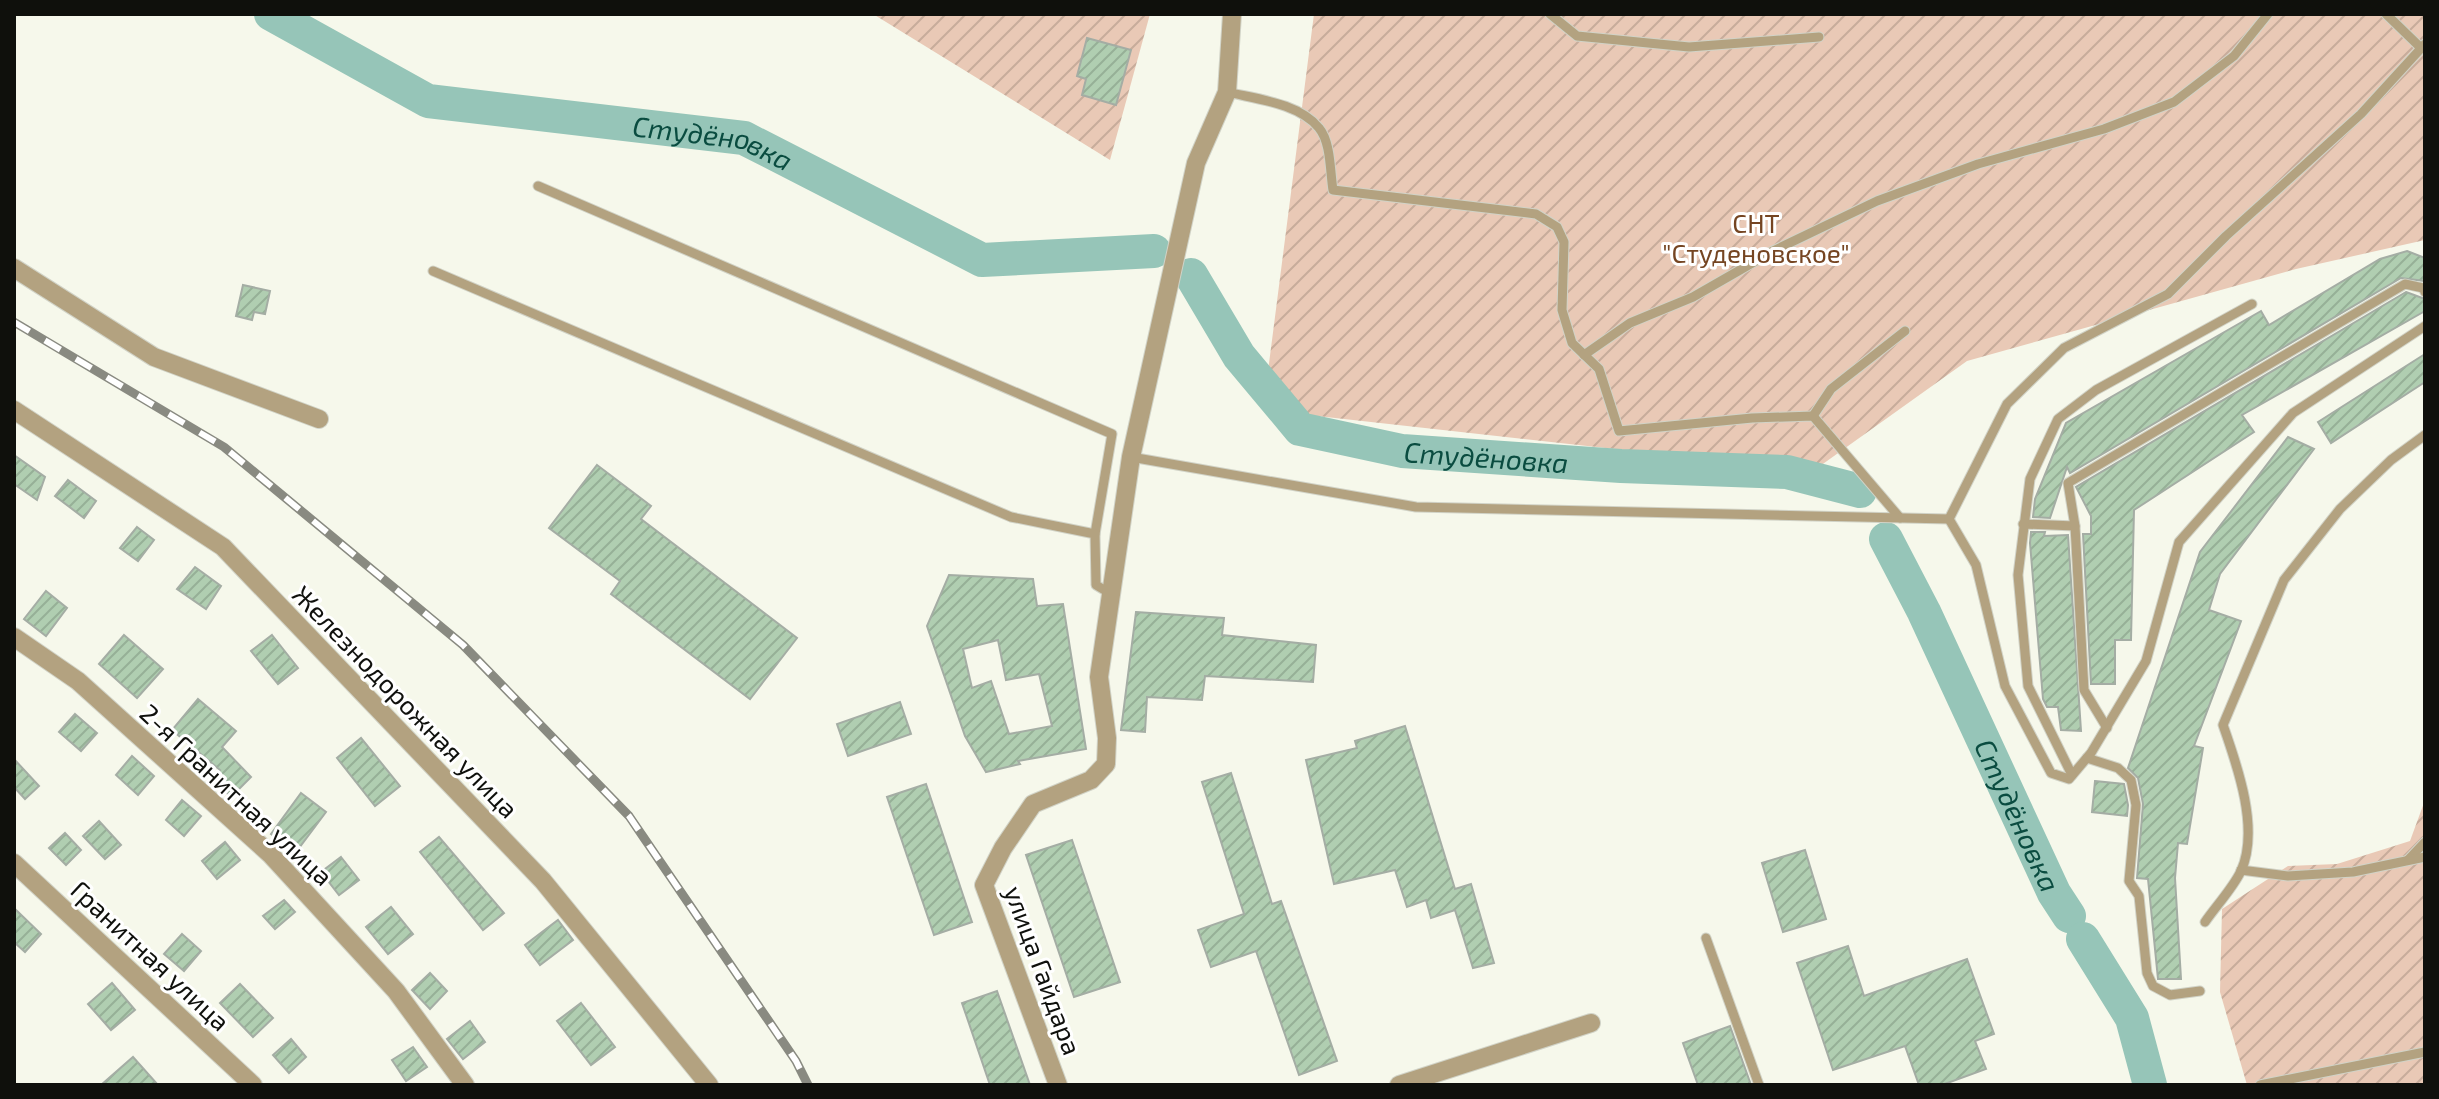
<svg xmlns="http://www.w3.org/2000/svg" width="2439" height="1099" font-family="'Exo 2',sans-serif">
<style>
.garden{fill:url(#garden-furrows)}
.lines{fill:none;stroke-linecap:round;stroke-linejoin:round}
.river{stroke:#96c5b8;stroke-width:34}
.building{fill:url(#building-hatch);stroke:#a4ada4;stroke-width:2;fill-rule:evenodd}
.lane-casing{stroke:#d1d3c7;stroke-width:11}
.street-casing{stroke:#d1d3c7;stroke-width:20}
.lane{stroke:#b3a280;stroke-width:9}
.street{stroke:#b3a280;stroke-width:18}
.rail-casing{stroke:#898a81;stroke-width:9}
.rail{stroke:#fff;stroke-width:6;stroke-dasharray:18;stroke-linecap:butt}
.labels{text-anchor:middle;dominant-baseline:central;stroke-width:6;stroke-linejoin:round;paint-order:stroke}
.park-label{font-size:26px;fill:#754522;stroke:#fff}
.street-label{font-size:26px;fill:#0f100c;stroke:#fff}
.water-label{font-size:28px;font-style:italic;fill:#0a4c40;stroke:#fff}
</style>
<defs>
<pattern id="garden-furrows" width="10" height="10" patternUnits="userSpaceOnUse" patternTransform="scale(2)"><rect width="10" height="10" fill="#e9c9b6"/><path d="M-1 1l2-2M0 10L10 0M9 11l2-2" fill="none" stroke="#c7ac9b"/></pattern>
<pattern id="building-hatch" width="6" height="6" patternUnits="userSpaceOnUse" patternTransform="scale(2)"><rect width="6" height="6" fill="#b0ceb1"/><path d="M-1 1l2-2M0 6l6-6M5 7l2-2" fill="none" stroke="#96b097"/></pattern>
</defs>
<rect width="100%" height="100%" fill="#f6f8eb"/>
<g class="garden">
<path d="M873 14H1150L1110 160Z"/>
<path d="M1314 14H2425V240L2296 269 1967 361 1813 471 1263 410Z"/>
<path d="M2425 800V1085H2247L2220 992 2222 909 2288 866 2337 864 2410 841Z"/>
</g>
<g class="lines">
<g class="river">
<path id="s1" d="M271 14 428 101 744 138 982 260 1154 251"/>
<path id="s2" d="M1191 275 1239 356 1300 429 1402 451 1621 466 1787 472 1860 491"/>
<path id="s3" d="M1886 539 1924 612 2054 893 2069 916"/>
<path d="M2083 939 2132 1018 2150 1085"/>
</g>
</g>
<g class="building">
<path d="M1087 38 1131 50 1116 105 1082 95 1086 79 1077 76Z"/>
<path d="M2407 251 2425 258V281L2401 278 2070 473 2067 467 2050 518 2033 517 2035 499 2066 423 2261 311 2269 325 2380 259Z"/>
<path d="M243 285 270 291 265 314 254 312 252 320 236 316Z"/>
<path d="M2406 292 2425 299V311L2242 415 2254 432 2134 510 2131 640H2115V684H2091L2083 534H2091V516L2076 487Z"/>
<path d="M2425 354V382L2331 443 2318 422Z"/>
<path d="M2288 437 2314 449 2220 574 2209 610 2241 621 2194 746 2203 748 2187 844 2178 843 2175 878 2181 979H2158L2148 879 2137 878 2143 804 2138 778 2128 768 2200 552Z"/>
<path d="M14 455 45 477 37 500 14 484Z"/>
<path d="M597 465 651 506 641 519 797 638 750 699 611 594 620 581 549 528Z"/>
<path d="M68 480 96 501 84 518 55 496Z"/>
<path d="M137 527 154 540 138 561 120 548Z"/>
<path d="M2031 532H2045L2044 536 2068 535 2081 731 2061 730 2058 707H2047L2043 699 2030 543Z"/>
<path d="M195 567 221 586 206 609 177 589Z"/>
<path d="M949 575 1033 579 1037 606 1063 604 1086 749 1018 761 1020 764 986 772 965 736 927 626ZM998 640 1006 680 1039 674 1052 726 1009 734 991 681 972 688 963 649Z"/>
<path d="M46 591 67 608 46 636 24 619Z"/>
<path d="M1136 612 1224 618 1222 635 1316 645 1313 682 1205 676 1202 700 1147 697 1145 732 1121 730Z"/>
<path d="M124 635 163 669 137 698 99 664Z"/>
<path d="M272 635 298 668 278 684 251 651Z"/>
<path d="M198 699 236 731 222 747 251 777 231 797 212 778 220 770 172 730Z"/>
<path d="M900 702 911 734 848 756 837 724Z"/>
<path d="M75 714 97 733 81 751 59 732Z"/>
<path d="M1405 726 1455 889 1471 884 1494 963 1473 968 1455 910 1431 918 1426 900 1407 907 1395 870 1334 884 1306 760 1357 748 1355 741Z"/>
<path d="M361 738 400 786 375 806 337 758Z"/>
<path d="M132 756 154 776 138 795 116 775Z"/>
<path d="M14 759 39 786 25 799 14 787Z"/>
<path d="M1231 773 1272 904 1281 901 1337 1061 1299 1075 1256 951 1211 967 1198 930 1244 914 1202 782Z"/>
<path d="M2095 781 2124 784 2128 805 2127 816 2092 812Z"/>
<path d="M926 784 972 922 934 935 887 797Z"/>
<path d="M301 793 326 812 296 852 271 834Z"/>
<path d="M182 800 201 816 184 836 166 820Z"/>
<path d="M99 821 121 845 105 859 83 836Z"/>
<path d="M65 833 81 850 66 865 49 848Z"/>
<path d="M439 837 504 913 483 930 420 852Z"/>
<path d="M1072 840 1120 982 1074 997 1026 855Z"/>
<path d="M225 842 240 860 217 879 202 861Z"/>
<path d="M1805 850 1826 919 1783 932 1762 863Z"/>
<path d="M341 857 359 880 339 895 321 872Z"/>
<path d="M284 900 295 912 275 929 263 916Z"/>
<path d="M391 907 413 934 388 954 366 927Z"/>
<path d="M14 908 41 934 25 952 14 942Z"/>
<path d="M558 920 573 940 540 965 525 945Z"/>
<path d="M182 934 201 951 184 971 164 954Z"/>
<path d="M1848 946 1864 996 1967 959 1994 1034 1975 1041 1986 1069 1942 1085H1919L1905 1046 1833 1070 1797 963Z"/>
<path d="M430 973 447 991 430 1009 412 990Z"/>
<path d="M112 983 135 1010 111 1030 88 1004Z"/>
<path d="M240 984 273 1018 253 1037 220 1003Z"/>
<path d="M997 991 1030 1085H990L962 1003Z"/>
<path d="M581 1003 615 1047 591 1065 557 1021Z"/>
<path d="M470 1021 485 1042 463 1059 447 1039Z"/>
<path d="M1730 1026 1751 1085H1698L1683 1043Z"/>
<path d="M291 1039 306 1057 289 1073 273 1055Z"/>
<path d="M413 1047 427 1067 406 1081 392 1060Z"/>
<path d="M133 1057 158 1085H101Z"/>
</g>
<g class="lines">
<defs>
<g id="lane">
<path d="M1550 14 1577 36 1689 47 1819 37"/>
<path d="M2386 14 2420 47"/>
<path d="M1227 92C1256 99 1299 103 1319 128 1331 142 1330 172 1333 190L1536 214 1557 227 1564 242 1562 310 1572 343 1599 369 1619 431 1752 418 1813 416 1900 518"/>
<path d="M538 186 1112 434 1095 534"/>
<path d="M433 271 1011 517 1095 534 1096 585 1111 594"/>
<path d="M1584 355 1630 323 1693 297 1773 251 1877 201 1978 164 2104 129 2174 102 2234 56 2268 14"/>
<path d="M1813 416 1831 389 1905 331"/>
<path d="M1131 457 1416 507 1949 519 2007 404 2064 348 2168 294 2226 236 2361 114 2425 44"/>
<path d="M1949 519 1976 565 2005 686 2051 773 2069 779 2091 753 2146 661 2179 542 2293 413 2425 326"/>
<path d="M2023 524 2075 526"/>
<path d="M2107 728 2084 690 2075 526 2068 483 2405 284 2423 288 2425 292"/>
<path d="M2087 758 2118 768 2131 780 2136 805 2129 881 2139 896 2147 973 2153 986 2170 995 2200 991"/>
<path d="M2072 775 2028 686 2018 575 2030 479 2058 419 2096 390 2252 304"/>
<path d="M2408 860 2425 842"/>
<path d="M2241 870 2288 876 2353 872 2425 857"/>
<path d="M2205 922C2216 906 2233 888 2241 871 2260 829 2237 765 2223 725L2284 580 2340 509 2391 460 2425 435"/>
<path d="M1706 938 1759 1085"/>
<path d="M2260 1085 2425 1052"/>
</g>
<g id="street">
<path d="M14 268 154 357 319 419"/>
<path d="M14 410 223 547 543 881 709 1085"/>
<path d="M14 637 78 681 270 854 396 991 465 1085"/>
<path d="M14 863 253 1085"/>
<path d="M1058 1085 984 885 1003 848 1033 804 1091 780 1106 764 1107 738 1099 677 1131 457 1196 163 1227 92 1232 14"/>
<path d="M1399 1085 1591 1023"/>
</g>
</defs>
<use href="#lane" class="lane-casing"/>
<use href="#street" class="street-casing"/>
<use href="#lane" class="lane"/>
<use href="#street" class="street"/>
<defs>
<path id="rail" d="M14 322 224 447 463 645 629 816 796 1061 808 1085"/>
</defs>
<use href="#rail" class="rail-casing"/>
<use href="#rail" class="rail"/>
</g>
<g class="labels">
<g class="park-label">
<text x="1756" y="222">СНТ<tspan x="1756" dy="30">"Студеновское"</tspan></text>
</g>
<g class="street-label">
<text transform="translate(406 701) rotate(46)">Железнодорожная улица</text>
<text transform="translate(237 794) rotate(43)">2-я Гранитная улица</text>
<text transform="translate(151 955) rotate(43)">Гранитная улица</text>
<text transform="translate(1044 970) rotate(70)">улица Гайдара</text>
</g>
<g class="water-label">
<text stroke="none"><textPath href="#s1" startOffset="468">Студёновка</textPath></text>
<text stroke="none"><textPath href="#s2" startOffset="378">Студёновка</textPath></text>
<text stroke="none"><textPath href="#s3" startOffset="306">Студёновка</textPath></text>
</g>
</g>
<rect width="2439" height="1099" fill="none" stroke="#0f100c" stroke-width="32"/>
</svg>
